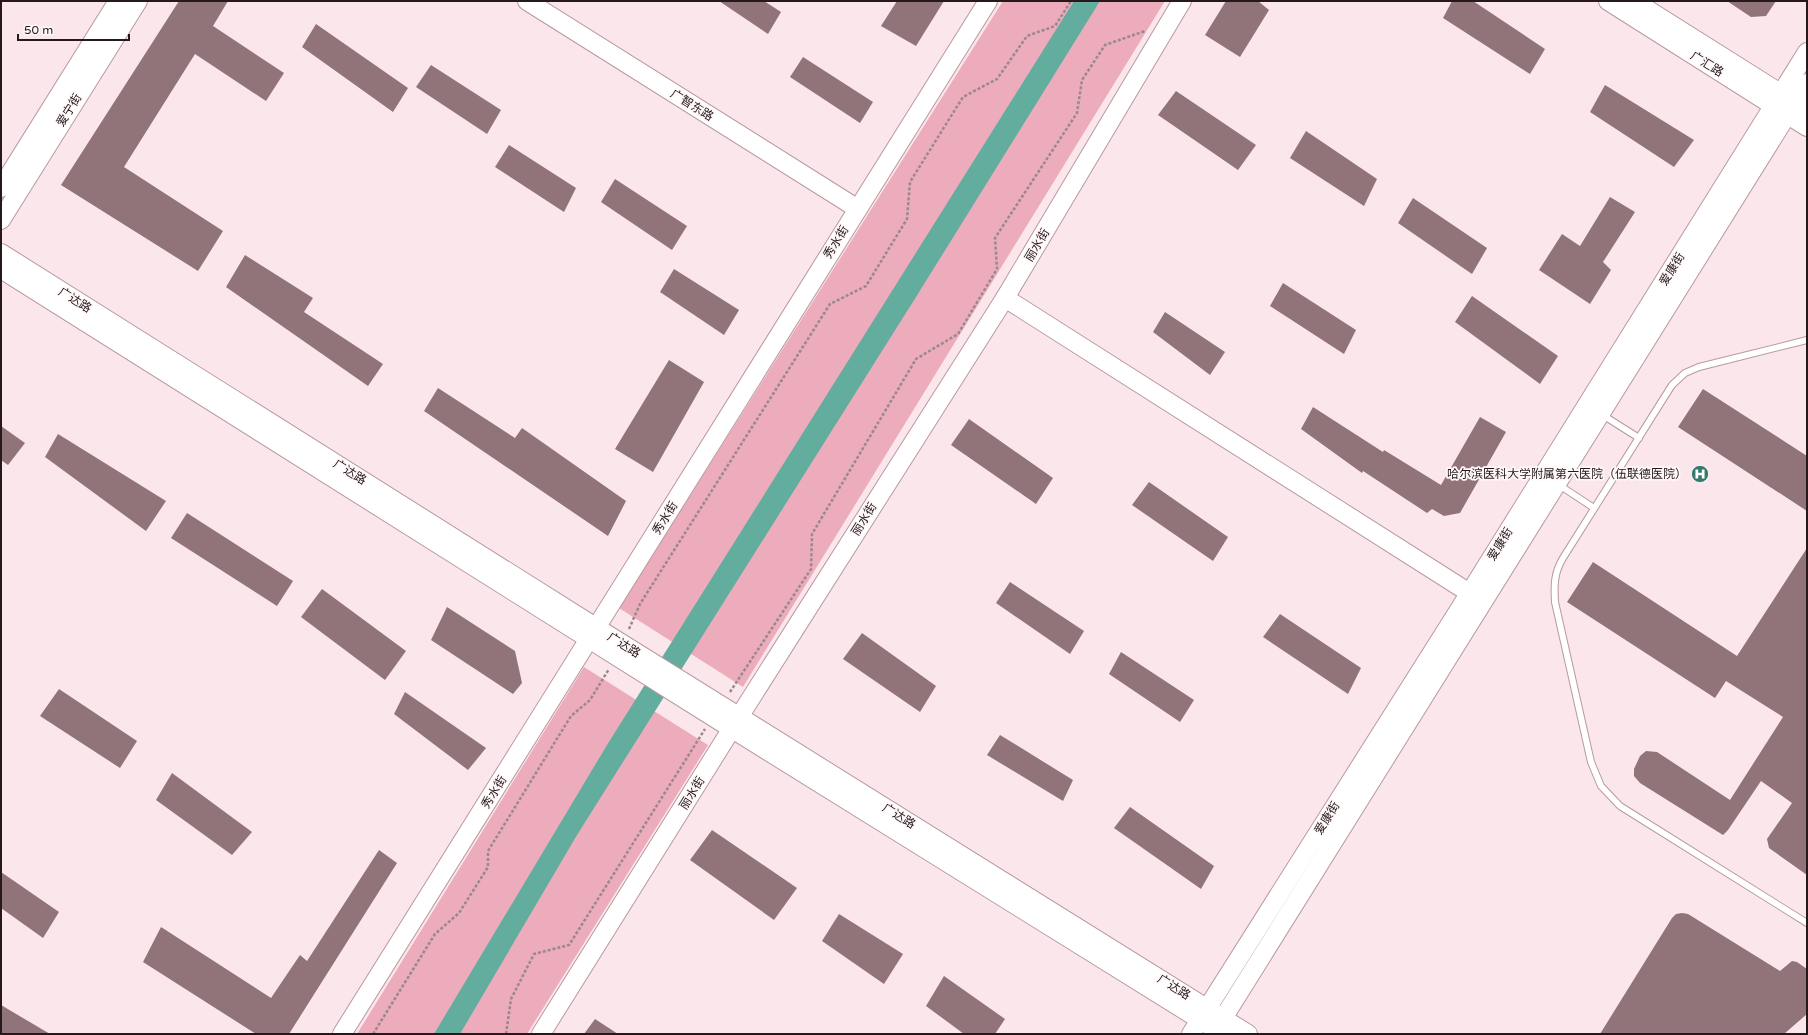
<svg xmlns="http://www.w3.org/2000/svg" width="1808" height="1035" font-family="'Varela Round','Noto Sans SC',sans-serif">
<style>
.green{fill:#ecacbc}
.water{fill:#62ad9e}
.building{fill:#91737a}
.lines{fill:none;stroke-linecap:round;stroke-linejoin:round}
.lane-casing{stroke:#b899a0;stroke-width:8}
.secondary-casing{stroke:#b899a0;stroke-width:20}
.path{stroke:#99888c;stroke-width:2.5;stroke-dasharray:3 2;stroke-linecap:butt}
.lane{stroke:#fff;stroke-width:6}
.secondary{stroke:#fff;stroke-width:18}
.labels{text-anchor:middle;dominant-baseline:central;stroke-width:3.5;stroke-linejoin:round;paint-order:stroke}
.street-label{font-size:12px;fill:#25191c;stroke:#fff8f9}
.poi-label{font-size:12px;fill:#25191c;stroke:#fff8f9;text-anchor:end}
</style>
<rect width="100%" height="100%" fill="#fbe7eb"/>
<g class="green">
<path d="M1003 1H1165L743 687 619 608Z"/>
<path d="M584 667 708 745 527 1034H357Z"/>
</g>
<path class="water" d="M1074 1H1100L916 297 577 835 460 1034H434L607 745Z"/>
<g class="building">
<path d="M179 1H228L213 26 284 73 266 101 195 54 124 167 223 231 198 271 61 185Z"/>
<path d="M719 1H764L781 12 768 34Z"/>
<path d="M897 1H944L916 46 881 26Z"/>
<path d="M1226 1H1258L1269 10 1240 57 1205 35Z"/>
<path d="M1452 1H1473L1545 49 1530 74 1443 18Z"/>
<path d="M1727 1H1776L1766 16 1751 17Z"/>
<path d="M316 24 408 88 393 112 302 47Z"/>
<path d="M803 57 873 102 860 123 790 77Z"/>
<path d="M431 65 501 110 487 134 416 87Z"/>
<path d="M1605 85 1694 140 1674 167 1590 112Z"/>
<path d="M1176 91 1256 145 1238 170 1158 115Z"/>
<path d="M1306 131 1377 179 1364 206 1290 158Z"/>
<path d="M509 145 576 188 564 212 495 167Z"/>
<path d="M615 179 687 226 672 250 601 202Z"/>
<path d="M1610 197 1635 212 1603 262 1611 270 1590 304 1539 270 1562 234 1580 246Z"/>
<path d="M1413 198 1487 248 1472 274 1398 223Z"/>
<path d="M245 255 313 298 304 312 383 364 368 386 226 287Z"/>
<path d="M674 269 739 310 724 335 660 292Z"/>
<path d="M1283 283 1356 330 1344 354 1270 306Z"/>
<path d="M1472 296 1558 356 1540 384 1455 322Z"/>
<path d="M1165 312 1225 352 1210 375 1153 332Z"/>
<path d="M669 360 704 382 653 472 615 449Z"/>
<path d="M438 388 515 438 522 428 626 501 608 536 424 411Z"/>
<path d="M1703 389 1807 456V511L1678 427Z"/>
<path d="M1313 407 1383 452 1384 450 1441 485 1480 417 1506 432 1460 513 1444 516 1432 509 1427 513 1363 471 1362 473 1301 429Z"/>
<path d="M969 419 1053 478 1036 504 951 445Z"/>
<path d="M1 426 25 443 8 465 1 460Z"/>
<path d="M58 434 166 501 146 531 45 457Z"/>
<path d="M1149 482 1228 537 1213 561 1132 505Z"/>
<path d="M187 513 293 581 277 606 171 538Z"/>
<path d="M1807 548V875L1769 848 1767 839 1792 803 1761 781 1728 830 1723 835 1640 783 1634 776V769L1640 756 1646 751 1657 752 1730 800 1783 717 1726 681 1715 698 1567 602 1593 562 1737 656Z"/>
<path d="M1010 582 1084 631 1070 654 996 603Z"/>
<path d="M322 589 406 651 385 680 301 617Z"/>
<path d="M447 607 515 651 522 683 513 694 431 640Z"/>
<path d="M1280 614 1361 668 1348 694 1263 637Z"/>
<path d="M862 633 936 686 920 712 843 659Z"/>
<path d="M1121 652 1194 700 1180 722 1109 674Z"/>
<path d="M59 689 137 741 120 768 40 716Z"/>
<path d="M405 692 486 748 468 770 394 714Z"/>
<path d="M1000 735 1073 780 1063 801 987 755Z"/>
<path d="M172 773 252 832 232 855 156 800Z"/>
<path d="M1130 807 1214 866 1201 889 1114 828Z"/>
<path d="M712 830 797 888 774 920 690 860Z"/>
<path d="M379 850 397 863 289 1034H256L143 962 161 927 271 998 300 955 307 961Z"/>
<path d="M1 872 59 912 43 938 1 908Z"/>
<path d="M1682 913 1688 914 1780 971 1792 961 1797 962 1807 969V1014L1784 1034H1600L1672 918 1676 914Z"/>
<path d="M839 914 903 954 884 984 822 941Z"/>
<path d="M944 976 1005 1019 995 1034H964L926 1006Z"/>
<path d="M1 1005 50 1034H1Z"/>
<path d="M595 1019 618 1034H584Z"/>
</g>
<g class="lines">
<defs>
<g id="lane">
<path d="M1807 340 1699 367 1685 373 1672 385 1563 558C1554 573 1554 585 1555 602L1591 762 1601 786 1620 806 1807 923"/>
<path d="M1601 414 1639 438"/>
<path d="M1559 485 1594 508"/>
</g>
<g id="secondary">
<path d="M527 1 858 209"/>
<path d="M1608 1 1807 127"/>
<path d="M1634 1 1807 110"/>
<path d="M1 188 118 1"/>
<path d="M1 220 138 1"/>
<path d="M1 253 597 628 1248 1034"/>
<path d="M1 269 713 717 1223 1034"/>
<path d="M1005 298 1479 599"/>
<path d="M1217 1028 1807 83"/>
<path d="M342 1034 988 1"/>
<path d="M541 1034 739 717 1005 298 1182 1"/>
<path d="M1191 1034 1469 594 1807 52"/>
</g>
</defs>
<use href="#lane" class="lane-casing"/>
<use href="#secondary" class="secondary-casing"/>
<g class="path">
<path d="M629 629 640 604 830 304 866 286 907 219 910 182 963 97 997 79 1027 36 1055 26 1071 1"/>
<path d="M730 692 811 569 812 534 916 359 958 334 997 269 995 238 1077 113 1082 80 1105 45 1145 31"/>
<path d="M373 1034 435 934 459 913 488 867V851L571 716 590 700 609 669"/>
<path d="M506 1034 511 999 534 954 569 945 705 729"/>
</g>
<use href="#lane" class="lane"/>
<use href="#secondary" class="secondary"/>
</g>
<defs>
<symbol id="hospital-disc" viewBox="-11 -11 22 22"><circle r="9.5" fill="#367a6d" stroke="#fff8f9"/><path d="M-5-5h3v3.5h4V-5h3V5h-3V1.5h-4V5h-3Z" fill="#fff"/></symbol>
</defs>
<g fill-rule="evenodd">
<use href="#hospital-disc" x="1690" y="464" width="20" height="20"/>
</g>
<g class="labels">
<g class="street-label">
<text transform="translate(1707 64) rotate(32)">广汇路</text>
<text transform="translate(692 105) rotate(32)">广智东路</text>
<text transform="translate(69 110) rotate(-58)">爱宁街</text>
<text transform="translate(836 242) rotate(-58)">秀水街</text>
<text transform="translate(1037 245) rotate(-59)">丽水街</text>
<text transform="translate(1672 269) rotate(-58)">爱康街</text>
<text transform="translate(75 300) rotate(32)">广达路</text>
<text transform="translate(350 472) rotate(32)">广达路</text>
<text transform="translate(665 518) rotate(-58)">秀水街</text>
<text transform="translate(864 519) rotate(-58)">丽水街</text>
<text transform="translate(1500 544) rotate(-58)">爱康街</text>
<text transform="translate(624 645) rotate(32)">广达路</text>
<text transform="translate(494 792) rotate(-58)">秀水街</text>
<text transform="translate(692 793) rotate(-58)">丽水街</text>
<text transform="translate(899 816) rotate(32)">广达路</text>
<text transform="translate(1327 818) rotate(-58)">爱康街</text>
<text transform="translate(1174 987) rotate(32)">广达路</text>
</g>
<g class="poi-label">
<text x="1687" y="474">哈尔滨医科大学附属第六医院（伍联德医院）</text>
</g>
</g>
<rect width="1808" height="1035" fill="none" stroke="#25191c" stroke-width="4"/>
<path d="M18 34v6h111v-6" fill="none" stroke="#25191c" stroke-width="2"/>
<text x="24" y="34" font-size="12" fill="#25191c" stroke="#fff8f9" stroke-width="3" paint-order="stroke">50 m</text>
</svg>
